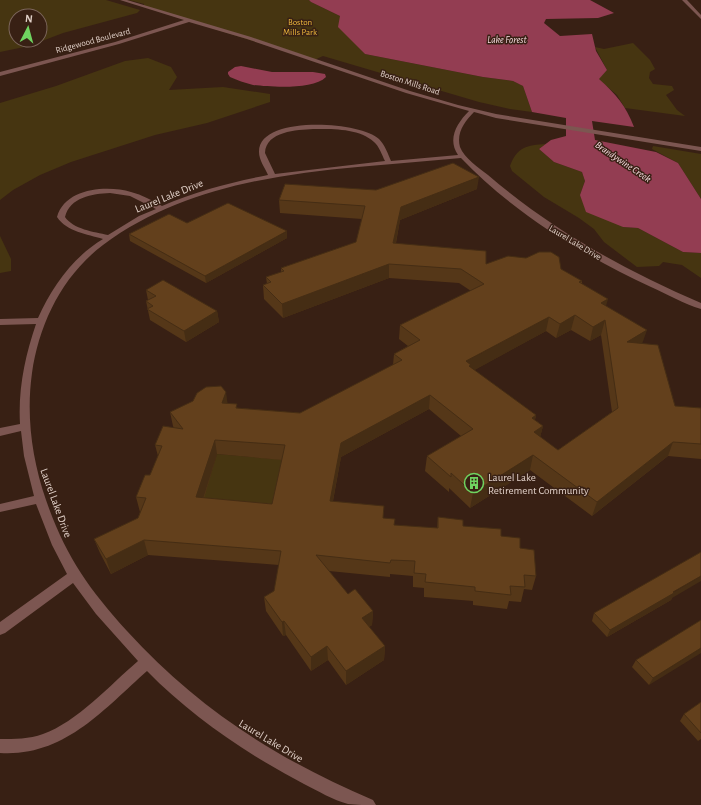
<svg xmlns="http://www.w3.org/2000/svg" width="701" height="805" font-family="'Alegreya Sans',sans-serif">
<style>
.green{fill:#463511;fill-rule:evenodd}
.water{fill:#933d52}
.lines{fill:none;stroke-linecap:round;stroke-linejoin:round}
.minor{fill:#7c5651;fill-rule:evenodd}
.wall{fill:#553718;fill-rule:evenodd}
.shaded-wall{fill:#452d14}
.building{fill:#63401c;stroke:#452d14;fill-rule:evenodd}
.labels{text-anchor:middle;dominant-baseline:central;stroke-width:3;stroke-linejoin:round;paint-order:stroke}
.far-park-label{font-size:9px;fill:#edb73c;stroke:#382014}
.far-street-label{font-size:9px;fill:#e1d0c8;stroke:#382014}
.far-water-label{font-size:10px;font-style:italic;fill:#f5dbdf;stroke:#382014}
.street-label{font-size:11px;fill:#e1d0c8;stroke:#382014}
.poi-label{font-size:11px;fill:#e1d0c8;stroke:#382014;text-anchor:start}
</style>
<rect width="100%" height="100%" fill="#382014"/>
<g class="green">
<path d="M0 0H106L140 10 137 13 63 33 29 46 0 52ZM16 16H40V40H16Z"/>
<path d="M129 0H309L311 2 340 16 354 42 365 54 483 77 513 81 523 86 532 112 510 109 479 102 323 56 314 60 144 7V4Z"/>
<path d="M633 43 650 60 655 69 650 72 649 78 653 84 672 86 674 90 666 95 677 110 685 116 625 108 617 95 598 79 607 70 595 47 604 49Z"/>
<path d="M148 58 171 67 177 77 169 90 223 87 270 94V102L207 123 155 135 71 162 40 175 13 190 0 200V103L56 86 125 61Z"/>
<path d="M546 144 539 149 554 162 582 172 585 181 580 195 623 227 638 228 683 252 701 253V278L682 265 663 262 659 266 637 267 604 242 594 229 579 218 544 197 512 171 510 166C517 147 527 145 546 144Z"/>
<path d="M653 146 701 154V199L678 163 652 149Z"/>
<path d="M0 236 11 259V271L0 273Z"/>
<path d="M217 454 287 460 273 518 199 512Z"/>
</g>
<g class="water">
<path d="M309 0H590L614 13 598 18 546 19 544 23 560 36 592 34 596 51 607 70 599 79C616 94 626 106 634 127L592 121 595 140 656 152 678 163 701 199V253L683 252 638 228 623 227 586 212 580 195 585 181 582 172 554 162 539 149 551 140 566 136V118L532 112 523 86 513 81 483 77 365 54 338 27 340 16 311 2Z"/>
<path d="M241 66 272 72H313L325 74 326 77C313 90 271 87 253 85 245 83 237 80 230 77L228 74V72L235 67Z"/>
</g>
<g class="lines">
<g class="minor">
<path d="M120 0H127L251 37 410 91 458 105 496 114 701 147V151L496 118 474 112C465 121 456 133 460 147 464 158 479 168 488 175 552 230 624 270 701 303V309C684 304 667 294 651 287 584 256 512 212 461 158 340 170 205 169 103 245 62 276 39 324 32 373 26 416 32 459 46 500 65 555 88 588 127 631 198 709 277 759 373 800L376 805C367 805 356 805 348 804 333 800 318 791 304 784 247 754 192 717 147 671 103 710 64 757 0 753V739C15 739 29 739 43 734 77 722 110 685 138 661L96 614 73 583 5 633 0 635V622L67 574 52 545 36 504 0 512V504L34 496 24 456 21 431 0 436V428L20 424C18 389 25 356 36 324L0 325V319L38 318C52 287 73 257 103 239 87 234 67 232 57 217 65 188 107 185 131 192 142 195 152 200 162 206 196 191 232 182 268 175 265 168 259 160 259 152 258 115 360 121 379 139 385 145 388 154 391 161L458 155C447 139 457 123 469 111L406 93 247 39 189 22 119 44 0 76V72L115 42 184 20ZM313 129C332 129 359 128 374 142 379 146 382 155 385 161L275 174 265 153C266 131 297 130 313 129ZM110 193 130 196 156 209 139 216 108 235C94 232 73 229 65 217 70 197 92 194 110 193Z"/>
<path d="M682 0H687L701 15V19Z"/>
</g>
</g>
<g class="wall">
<path d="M477 189 400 220 396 243 486 264 561 269 582 281V284L606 306 642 344 675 406 701 408V459L668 456 592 516 530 470 470 508 449 488V492L425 471 427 456 461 436 429 409 341 457 333 501 383 518 394 525 437 528 438 517 463 526 501 536 520 548 536 576 532 590 524 589 521 602 509 601 507 609 473 605V601L424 597V588L413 587V576L390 574V577L329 571 348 594 373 611 372 625 369 627 385 646 384 660 346 685 328 660 311 671 286 635 283 636 266 611 264 597 274 591 279 565 148 555 111 574 100 553 94 539 138 518 140 512 136 497 150 475 158 456 155 445 174 428 173 426 170 412 228 403 238 408 300 413 393 365 394 354 408 346 399 339 400 325 471 291 459 283 389 278 283 318 264 299 263 285 267 284 266 277 281 272V268L356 242 362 219 280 213 279 200 376 190ZM571 330 590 341 601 335 612 412 558 450 540 437 543 426 535 420 536 415 474 370 546 331 556 338ZM217 454 282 460 272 504 204 498Z"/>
<path d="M187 223 287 238 206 283 130 241 129 234Z"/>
<path d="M146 290 217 311 219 322 186 342 150 320 146 301 148 300Z"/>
<path d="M672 598 671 600 607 637 592 621 594 613Z"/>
<path d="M701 620 649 685 632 667 636 660Z"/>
<path d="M701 702V739L698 741 680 721 684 714Z"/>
</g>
<g class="shaded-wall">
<path d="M479 177 477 189 400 220 393 257V243L401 207Z"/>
<path d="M287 231V238L206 283 205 276Z"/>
<path d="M389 264V278L283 318 282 304Z"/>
<path d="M608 299 604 313 601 303Z"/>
<path d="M217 311 219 322 186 342 184 331Z"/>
<path d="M575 315 571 330 556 338 560 324Z"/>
<path d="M549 317 546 331 471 372 466 361Z"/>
<path d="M605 320 601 335 590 341 593 327Z"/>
<path d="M647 330 642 344 627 342Z"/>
<path d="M226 392 228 407 222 403Z"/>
<path d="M430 395 429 409 341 457 330 516V501L341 443Z"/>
<path d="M536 415 532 430V418Z"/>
<path d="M543 426 539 441 534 432Z"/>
<path d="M215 440 217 454 199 512 196 497Z"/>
<path d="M673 442 668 456 592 516 597 502Z"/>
<path d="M533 455 530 470 470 508 473 493Z"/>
<path d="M144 540 148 555 111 574 106 559Z"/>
<path d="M701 576V581L672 598 671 600 607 637 610 630Z"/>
<path d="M373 611 372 625 362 632V618Z"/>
<path d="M284 621 286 635 283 636 282 622Z"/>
<path d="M327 646 328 660 311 671V657Z"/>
<path d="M385 646 384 660 346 685V671Z"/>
<path d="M701 648V653L649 685 653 678Z"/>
</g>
<g class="building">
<path d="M453 163 479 177 401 207 393 243 486 251V264L508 256 526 258 539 252H551L559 257 561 269 582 281 579 282 608 299 601 303 647 330 627 342 658 345 675 406 701 408V444L673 442 597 502 533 455 473 493 451 473V477L427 456 473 429 430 395 341 443 330 501 384 506 383 518 395 519 394 525 438 528V517L463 520V526L501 529V536L520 538V548L534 550 536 576 524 575 525 587 510 586 511 595 475 591V587L425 582 426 574 414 573 415 561 391 560 390 563 316 555 348 594 355 589 373 611 362 618 385 646 346 671 327 646 311 657 284 621 282 622 264 597 274 591 281 551 144 540 106 559 94 539 138 518 146 498 136 497 145 475H150L162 446 155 445 163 426 183 429 170 412 193 401 197 393 206 387 221 386 226 392 222 403 237 404 236 408 300 413 402 360 394 354 420 340 400 325 484 284 461 269 389 264 282 304 263 285 271 282 266 277 284 271 281 268 356 242 365 206 279 200 285 184 376 190ZM575 315 593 327 605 320 618 408 558 450 534 432 543 426 532 418 536 415 469 366 471 365 466 361 549 317 560 324ZM215 440 285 445 272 504 196 497Z"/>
<path d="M228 203 287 231 205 276 129 234 169 214 187 223Z"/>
<path d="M163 280 217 311 184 331 147 309 153 306 146 301 156 296 146 290Z"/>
<path d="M701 552V576L673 592 674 593 610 630 594 613Z"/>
<path d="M701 620V648L653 678 636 660Z"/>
<path d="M701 702V733L684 714Z"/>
</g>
<defs>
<symbol id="building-ring" viewBox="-11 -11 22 22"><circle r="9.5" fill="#382014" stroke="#6fd360" stroke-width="1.5"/><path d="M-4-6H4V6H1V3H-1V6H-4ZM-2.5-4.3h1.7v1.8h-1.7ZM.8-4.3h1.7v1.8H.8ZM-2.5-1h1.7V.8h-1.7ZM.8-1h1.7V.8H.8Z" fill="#6fd360"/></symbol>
</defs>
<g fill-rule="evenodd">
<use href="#building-ring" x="463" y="472" width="22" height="22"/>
</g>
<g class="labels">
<g class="far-park-label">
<text x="300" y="22">Boston<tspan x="300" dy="10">Mills Park</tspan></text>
</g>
<g class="far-street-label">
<text transform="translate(93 41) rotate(-15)">Ridgewood Boulevard</text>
<text transform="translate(410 83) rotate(18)">Boston Mills Road</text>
<text transform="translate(575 243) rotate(31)">Laurel Lake Drive</text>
</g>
<g class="far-water-label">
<text x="507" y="40">Lake Forest</text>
<text transform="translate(623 162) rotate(34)">Brandywine Creek</text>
</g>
<g class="street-label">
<text transform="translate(169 196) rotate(-22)">Laurel Lake Drive</text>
<text transform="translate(56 503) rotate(70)">Laurel Lake Drive</text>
<text transform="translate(271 741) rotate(31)">Laurel Lake Drive</text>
</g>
<g class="poi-label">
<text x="488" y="477">Laurel Lake<tspan x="488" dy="13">Retirement Community</tspan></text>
</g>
</g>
<g transform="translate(28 28) rotate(6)"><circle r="19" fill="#382014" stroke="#7c665c"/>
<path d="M0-3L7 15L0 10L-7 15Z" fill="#6fd360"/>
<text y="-6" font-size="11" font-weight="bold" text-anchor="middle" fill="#e1d0c8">N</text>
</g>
</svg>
